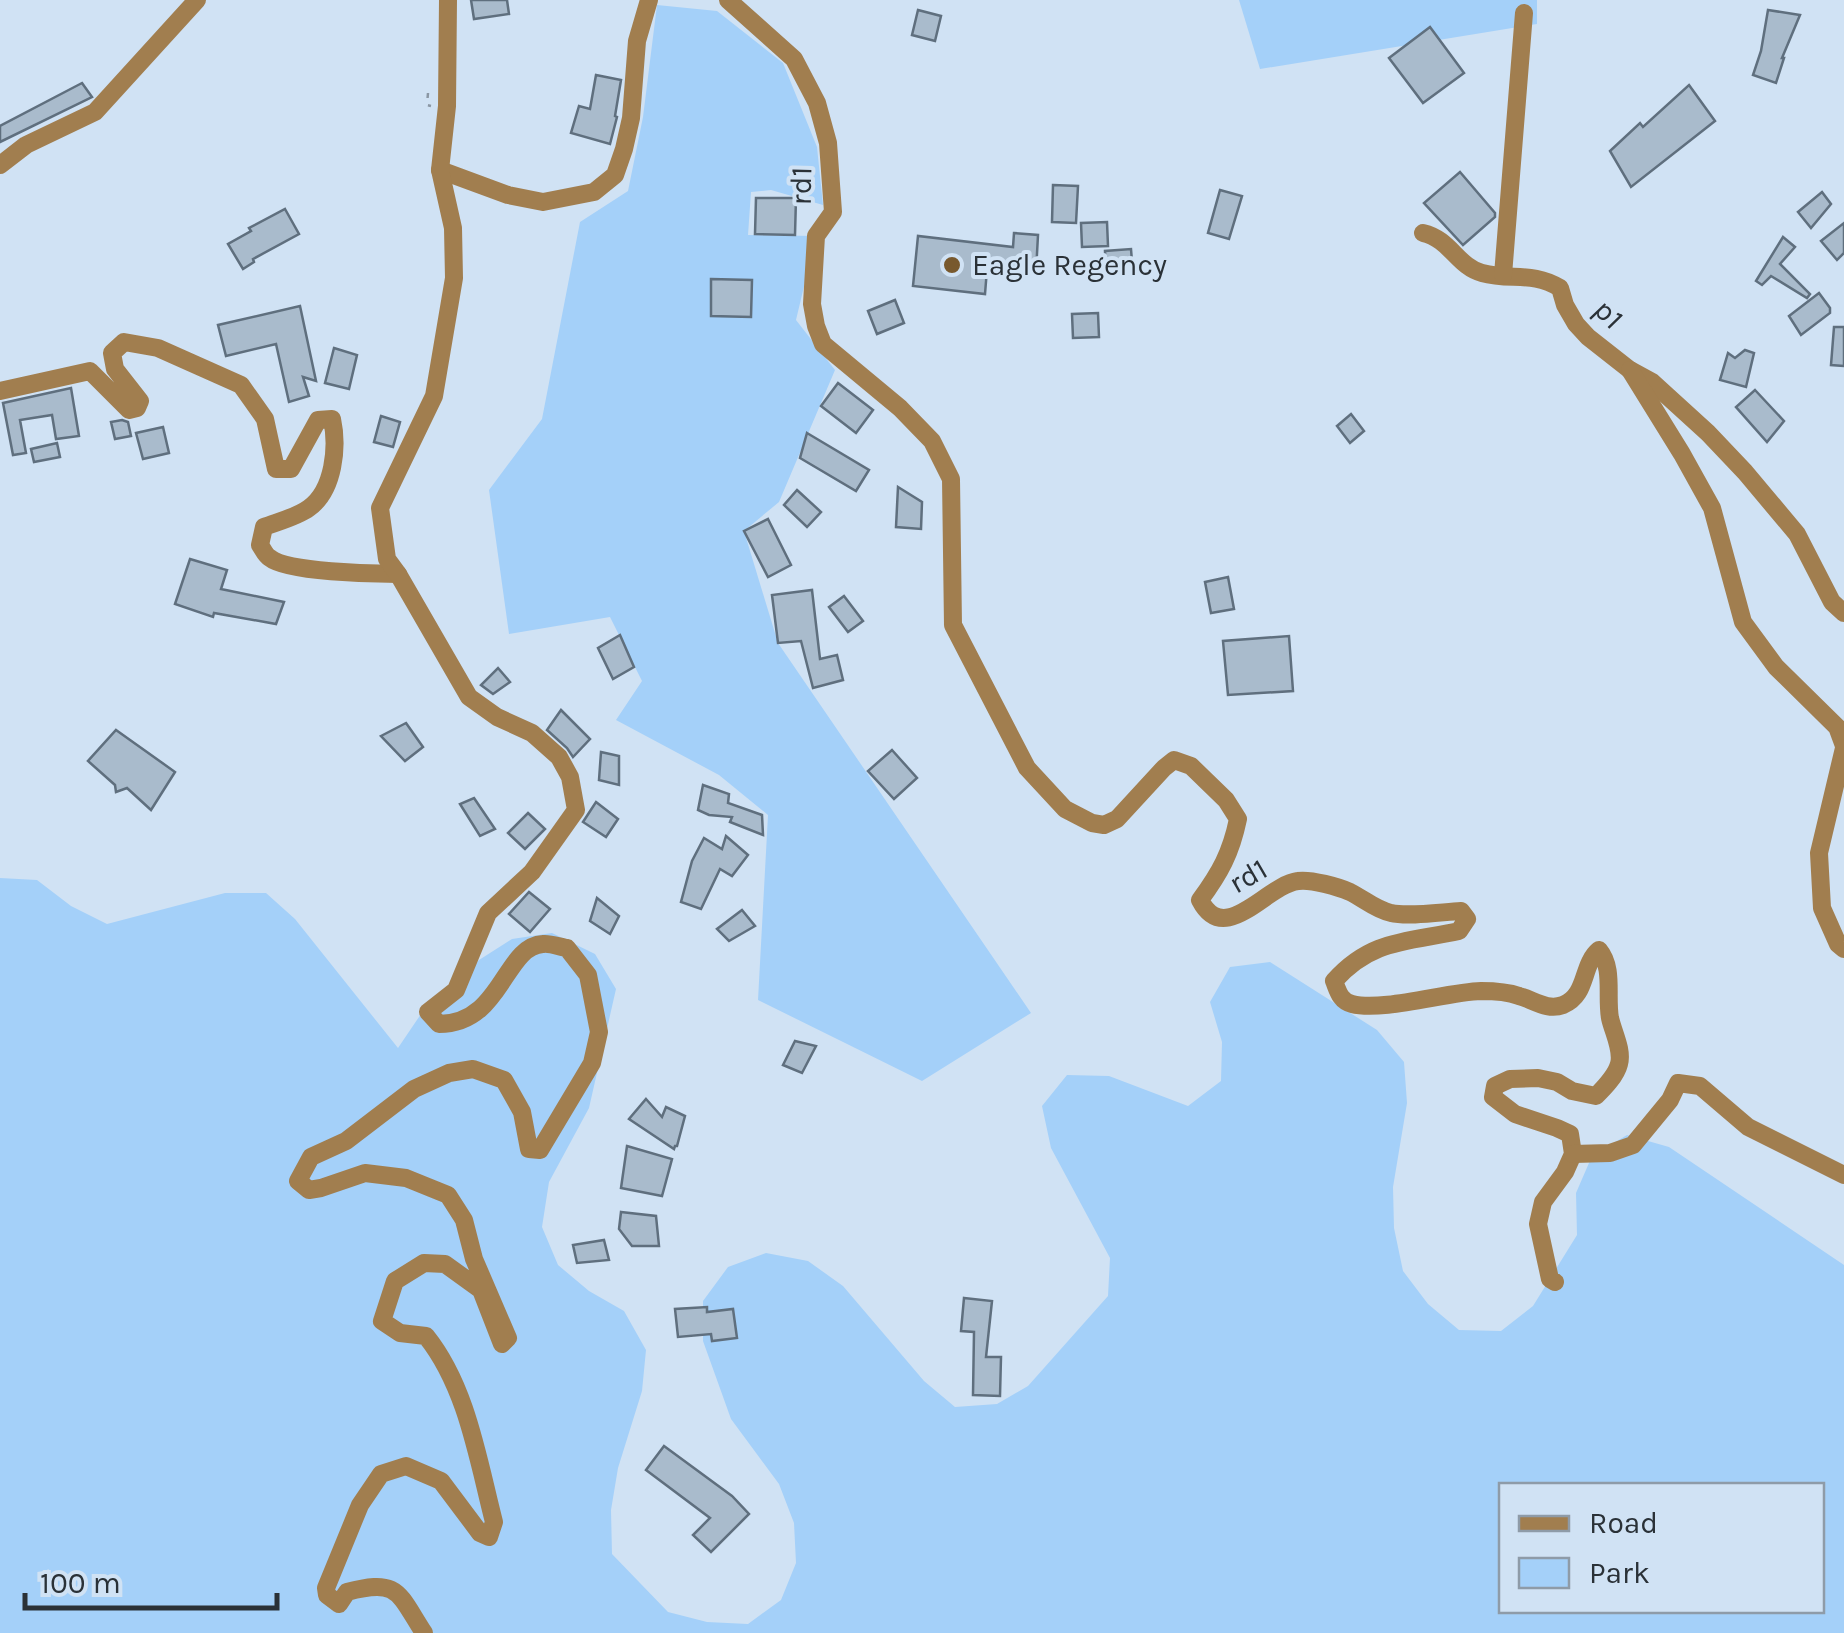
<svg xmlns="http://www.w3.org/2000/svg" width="1844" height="1633" font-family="Karla,sans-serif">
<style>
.green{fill:#a4d0f9;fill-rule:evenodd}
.building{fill:#a9bbcc;stroke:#5f6f7e;stroke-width:2.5}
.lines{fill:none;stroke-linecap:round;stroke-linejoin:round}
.path{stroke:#8a97a4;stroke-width:2.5;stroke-dasharray:5 8;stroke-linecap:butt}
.minor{stroke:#a17e4f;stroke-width:18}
.poi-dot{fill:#78592e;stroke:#d0e2f4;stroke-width:4}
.labels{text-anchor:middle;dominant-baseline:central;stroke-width:8;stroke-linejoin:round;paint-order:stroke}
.street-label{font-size:30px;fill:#2a3137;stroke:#d0e2f4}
.poi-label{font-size:30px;fill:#2a3137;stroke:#d0e2f4;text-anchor:start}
</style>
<rect width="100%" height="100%" fill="#d0e2f4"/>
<g class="green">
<path d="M1239 0H1537V24L1260 69Z"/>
<path d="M657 5 717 11 783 63 817 147 823 205 771 190 751 192 748 235 816 236 796 320 835 370 779 502 744 531 778 643 1031 1013 922 1081 758 1000 768 815 719 775 616 720 642 681 610 617 509 634 489 490 542 419 580 222 628 191 643 117Z"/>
<path d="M0 878 37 880 71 906 107 924 225 893H266L295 919 398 1048 421 1014 479 960 512 939 552 933 595 954 616 989 589 1108 549 1182 542 1227 558 1265 589 1291 624 1311 646 1350 642 1391 618 1468 611 1510 612 1554 668 1612 707 1622 748 1624 781 1600 796 1563 794 1523 779 1484 731 1419 703 1341V1301L728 1267 766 1253 808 1261 843 1286 924 1381 955 1407 997 1404 1028 1386 1108 1296 1110 1258 1051 1148 1042 1106 1067 1075 1109 1076 1188 1106 1221 1081 1222 1042 1210 1002 1230 967 1270 962 1377 1030 1404 1062 1407 1103 1393 1187 1394 1228 1403 1271 1428 1304 1459 1330 1501 1331 1533 1306 1577 1235 1576 1193 1592 1156 1627 1135 1669 1147 1844 1265V1633H0ZM1502 1486H1822V1610H1502Z"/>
</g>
<g class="building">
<path d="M471 0H507L509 14 474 19Z"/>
<path d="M918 10 941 16 935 41 912 35Z"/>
<path d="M1768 10 1800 15 1782 58H1784L1776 83 1753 75 1761 51Z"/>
<path d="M1430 27 1464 73 1423 103 1389 58Z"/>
<path d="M596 75 621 80 615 116 617 117 610 144 571 133 579 106 590 109Z"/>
<path d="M82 83 92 97 0 142V126Z"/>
<path d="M1689 85 1715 121 1631 187 1610 151 1640 123 1643 127Z"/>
<path d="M1460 172 1495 213V217L1463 245 1424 203Z"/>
<path d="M1053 185 1078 186 1076 223 1052 222Z"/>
<path d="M1220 190 1242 196 1229 239 1208 233Z"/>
<path d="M1822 192 1831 204 1811 228 1798 212Z"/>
<path d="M756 198H796L795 235 755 234Z"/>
<path d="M285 209 299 234 253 259 254 262 243 269 228 244 251 231 249 228Z"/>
<path d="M1107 222 1108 246 1082 247 1081 223Z"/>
<path d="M1844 223V253L1837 260 1821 241Z"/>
<path d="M1014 233 1038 235 1036 272 987 269 985 294 913 286 918 236 1013 247Z"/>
<path d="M1783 237 1795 247 1780 264 1810 294 1807 298 1771 276 1762 285 1756 281Z"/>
<path d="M1131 249 1133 274 1106 275 1105 251Z"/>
<path d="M711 279 752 280 751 317 711 316Z"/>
<path d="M1819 293 1830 308V313L1801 335 1789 316Z"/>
<path d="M895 300 904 323 877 334 868 311Z"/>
<path d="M300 306 316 381 303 377 309 396 289 402 276 344 226 356 218 325Z"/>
<path d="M1098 313 1099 337 1073 338 1072 314Z"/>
<path d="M1834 327H1844V366L1831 365Z"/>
<path d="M334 348 357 355 349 389 325 383Z"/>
<path d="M1745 350 1754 353 1746 387 1720 380 1728 353 1735 358Z"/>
<path d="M838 383 873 410 856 433 821 406Z"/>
<path d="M71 388 79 436 56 439 52 415 20 420 26 453 13 455 3 403Z"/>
<path d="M1755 390 1784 421 1767 442 1736 407Z"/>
<path d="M1351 414 1364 431 1350 443 1337 426Z"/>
<path d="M381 416 400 422 393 447 374 442Z"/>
<path d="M122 420 128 422 131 436 115 439 111 422Z"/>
<path d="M163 427 169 453 143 459 136 433Z"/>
<path d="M807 433 869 470 856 491 800 458Z"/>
<path d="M57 443 60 457 34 462 31 449Z"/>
<path d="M898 487 922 502 921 529 896 527Z"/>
<path d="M797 490 821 512 807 527 784 505Z"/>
<path d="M768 519 791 565 768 577 744 531Z"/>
<path d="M190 559 227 570 221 589 284 602 276 624 214 613 213 617 175 604Z"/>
<path d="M1228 577 1234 609 1211 613 1205 582Z"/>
<path d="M812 590 820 659 837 655 843 680 813 688 801 641 778 643 772 595Z"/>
<path d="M844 596 863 621 848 632 829 607Z"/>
<path d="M620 635 634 667 613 679 598 648Z"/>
<path d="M1289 636 1293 691 1228 695 1223 641Z"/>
<path d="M498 668 510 682 493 694 481 685Z"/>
<path d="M561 710 590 739 573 757 567 748 547 730Z"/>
<path d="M406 723 423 747 405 761 381 736Z"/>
<path d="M116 730 175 772 151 810 127 788 116 792 115 785 88 761Z"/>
<path d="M892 750 917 778 894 799 868 771Z"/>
<path d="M601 752 619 756V785L599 780Z"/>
<path d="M703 785 729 794 728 803 762 815 763 835 730 822 732 817 709 815 698 810Z"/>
<path d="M474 798 495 829 480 836 460 804Z"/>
<path d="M596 802 618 819 606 837 583 822Z"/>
<path d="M528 813 545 829 525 849 508 833Z"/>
<path d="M726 836 748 855 732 876 720 869 701 909 681 902 692 861 704 838 722 849Z"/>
<path d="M529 892 550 909 530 932 509 914Z"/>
<path d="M597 898 619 916 610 934 590 921Z"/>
<path d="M742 910 755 926 729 941 717 929Z"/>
<path d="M795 1041 816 1046 802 1073 783 1065Z"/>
<path d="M646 1099 662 1117 666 1107 685 1116 677 1146H675L674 1149 629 1119Z"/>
<path d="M627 1146 672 1159 662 1196 621 1188Z"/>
<path d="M621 1212 656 1216 659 1246H632L619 1229Z"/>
<path d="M604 1240 609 1260 577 1263 573 1245Z"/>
<path d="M964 1298 992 1301 986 1357H1001L1000 1396 973 1395 974 1332 961 1331Z"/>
<path d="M707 1307V1312L733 1309 737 1338 712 1341 711 1334 678 1337 675 1309Z"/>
<path d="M664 1446 732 1496 749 1514 711 1552 693 1535 710 1518 646 1470Z"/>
</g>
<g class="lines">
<path class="path" d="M428 93 427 105 431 106"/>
<g class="minor">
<path d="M728 0 794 59 817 103 828 143 833 212 816 236 812 304 816 326 823 344 900 408 932 441 951 479 953 625 1027 768 1065 809 1092 823 1104 825 1117 819 1164 768 1174 760 1191 766 1226 800 1238 819C1231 853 1220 873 1200 900 1225 948 1266 885 1298 881 1311 879 1339 887 1350 892 1364 899 1376 910 1391 913 1408 917 1442 912 1461 911L1467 919 1459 931C1408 942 1371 939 1334 981 1338 991 1340 1001 1352 1004 1382 1012 1447 992 1481 991 1493 991 1508 992 1519 996 1534 1000 1547 1011 1563 1005 1588 995 1581 965 1599 950 1614 968 1606 996 1610 1018 1613 1032 1623 1050 1619 1064 1616 1076 1604 1088 1596 1096L1572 1091 1557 1082 1538 1078 1510 1079 1495 1086 1493 1097 1515 1114 1557 1128 1570 1134 1573 1154 1565 1172 1543 1202 1538 1224 1550 1279 1555 1282"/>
<path d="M0 165 26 145 95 112 197 0"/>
<path d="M440 170 508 195 543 202 594 192 615 175 624 149 631 118 637 41 649 0"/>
<path d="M1423 233C1450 239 1458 267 1482 273 1511 281 1532 271 1560 288L1565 305 1576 324 1588 337 1630 370 1652 382 1708 433 1745 472 1797 534 1832 602 1844 613"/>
<path d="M1503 275 1524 13"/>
<path d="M1630 370 1682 454 1712 508 1743 622 1776 667 1837 727 1844 746"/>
<path d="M0 391 90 371 129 410 137 408 140 401 115 369 112 353 124 342 158 348 241 385 265 419 276 469H291L318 420 332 419C338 447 334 490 309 508 297 517 277 522 264 527L260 545C263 549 265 555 270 558 287 572 373 574 398 574"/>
<path d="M1844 748 1819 853 1822 908 1838 944 1844 949"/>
<path d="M1573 1154 1610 1153 1633 1145 1670 1100 1678 1083 1700 1086 1748 1127 1844 1175"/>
<path d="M424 1633C398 1593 399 1578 347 1592L339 1604 327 1595 326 1588 360 1505 381 1474 406 1466 441 1481 480 1533 489 1537 494 1522C478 1460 467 1387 426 1336L400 1333 382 1321 395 1281 424 1263 445 1264 481 1290 502 1344 508 1338 474 1259 464 1220 448 1195 406 1178 365 1173 321 1188 309 1190 298 1181 311 1157 346 1141 414 1089 449 1073 473 1069 504 1080 522 1112 529 1149 540 1150 592 1063 599 1032 588 975 567 948C560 947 550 943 543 944 504 946 502 1024 439 1024L428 1012 456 990 488 913 532 872 576 810 570 777 559 757 532 733 497 717 469 697 398 574 387 559 380 508 434 396 454 278 453 228 440 170 447 106 448 0"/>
</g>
</g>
<circle class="poi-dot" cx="952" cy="265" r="10"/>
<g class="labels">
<g class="street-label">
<text transform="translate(801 186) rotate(-89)">rd1</text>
<text transform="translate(1609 314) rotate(46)">p1</text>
<text transform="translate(1248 876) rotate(-30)">rd1</text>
</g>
<g class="poi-label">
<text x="972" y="265">Eagle Regency</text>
</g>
</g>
<rect x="1499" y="1483" width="325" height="130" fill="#d0e2f4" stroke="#8e9ba8" stroke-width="2.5"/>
<rect x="1519" y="1516" width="50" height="15" fill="#a17e4f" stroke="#8e9ba8" stroke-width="2.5"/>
<text x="1589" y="1533" font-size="30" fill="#2a3137">Road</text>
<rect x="1519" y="1558" width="50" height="30" fill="#a4d0f9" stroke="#8e9ba8" stroke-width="2.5"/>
<text x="1589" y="1583" font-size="30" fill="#2a3137">Park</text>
<path d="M25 1593v15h252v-15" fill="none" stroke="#2a3137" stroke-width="5"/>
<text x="40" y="1593" font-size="30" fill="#2a3137" stroke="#d0e2f4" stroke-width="8" paint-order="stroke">100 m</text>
</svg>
